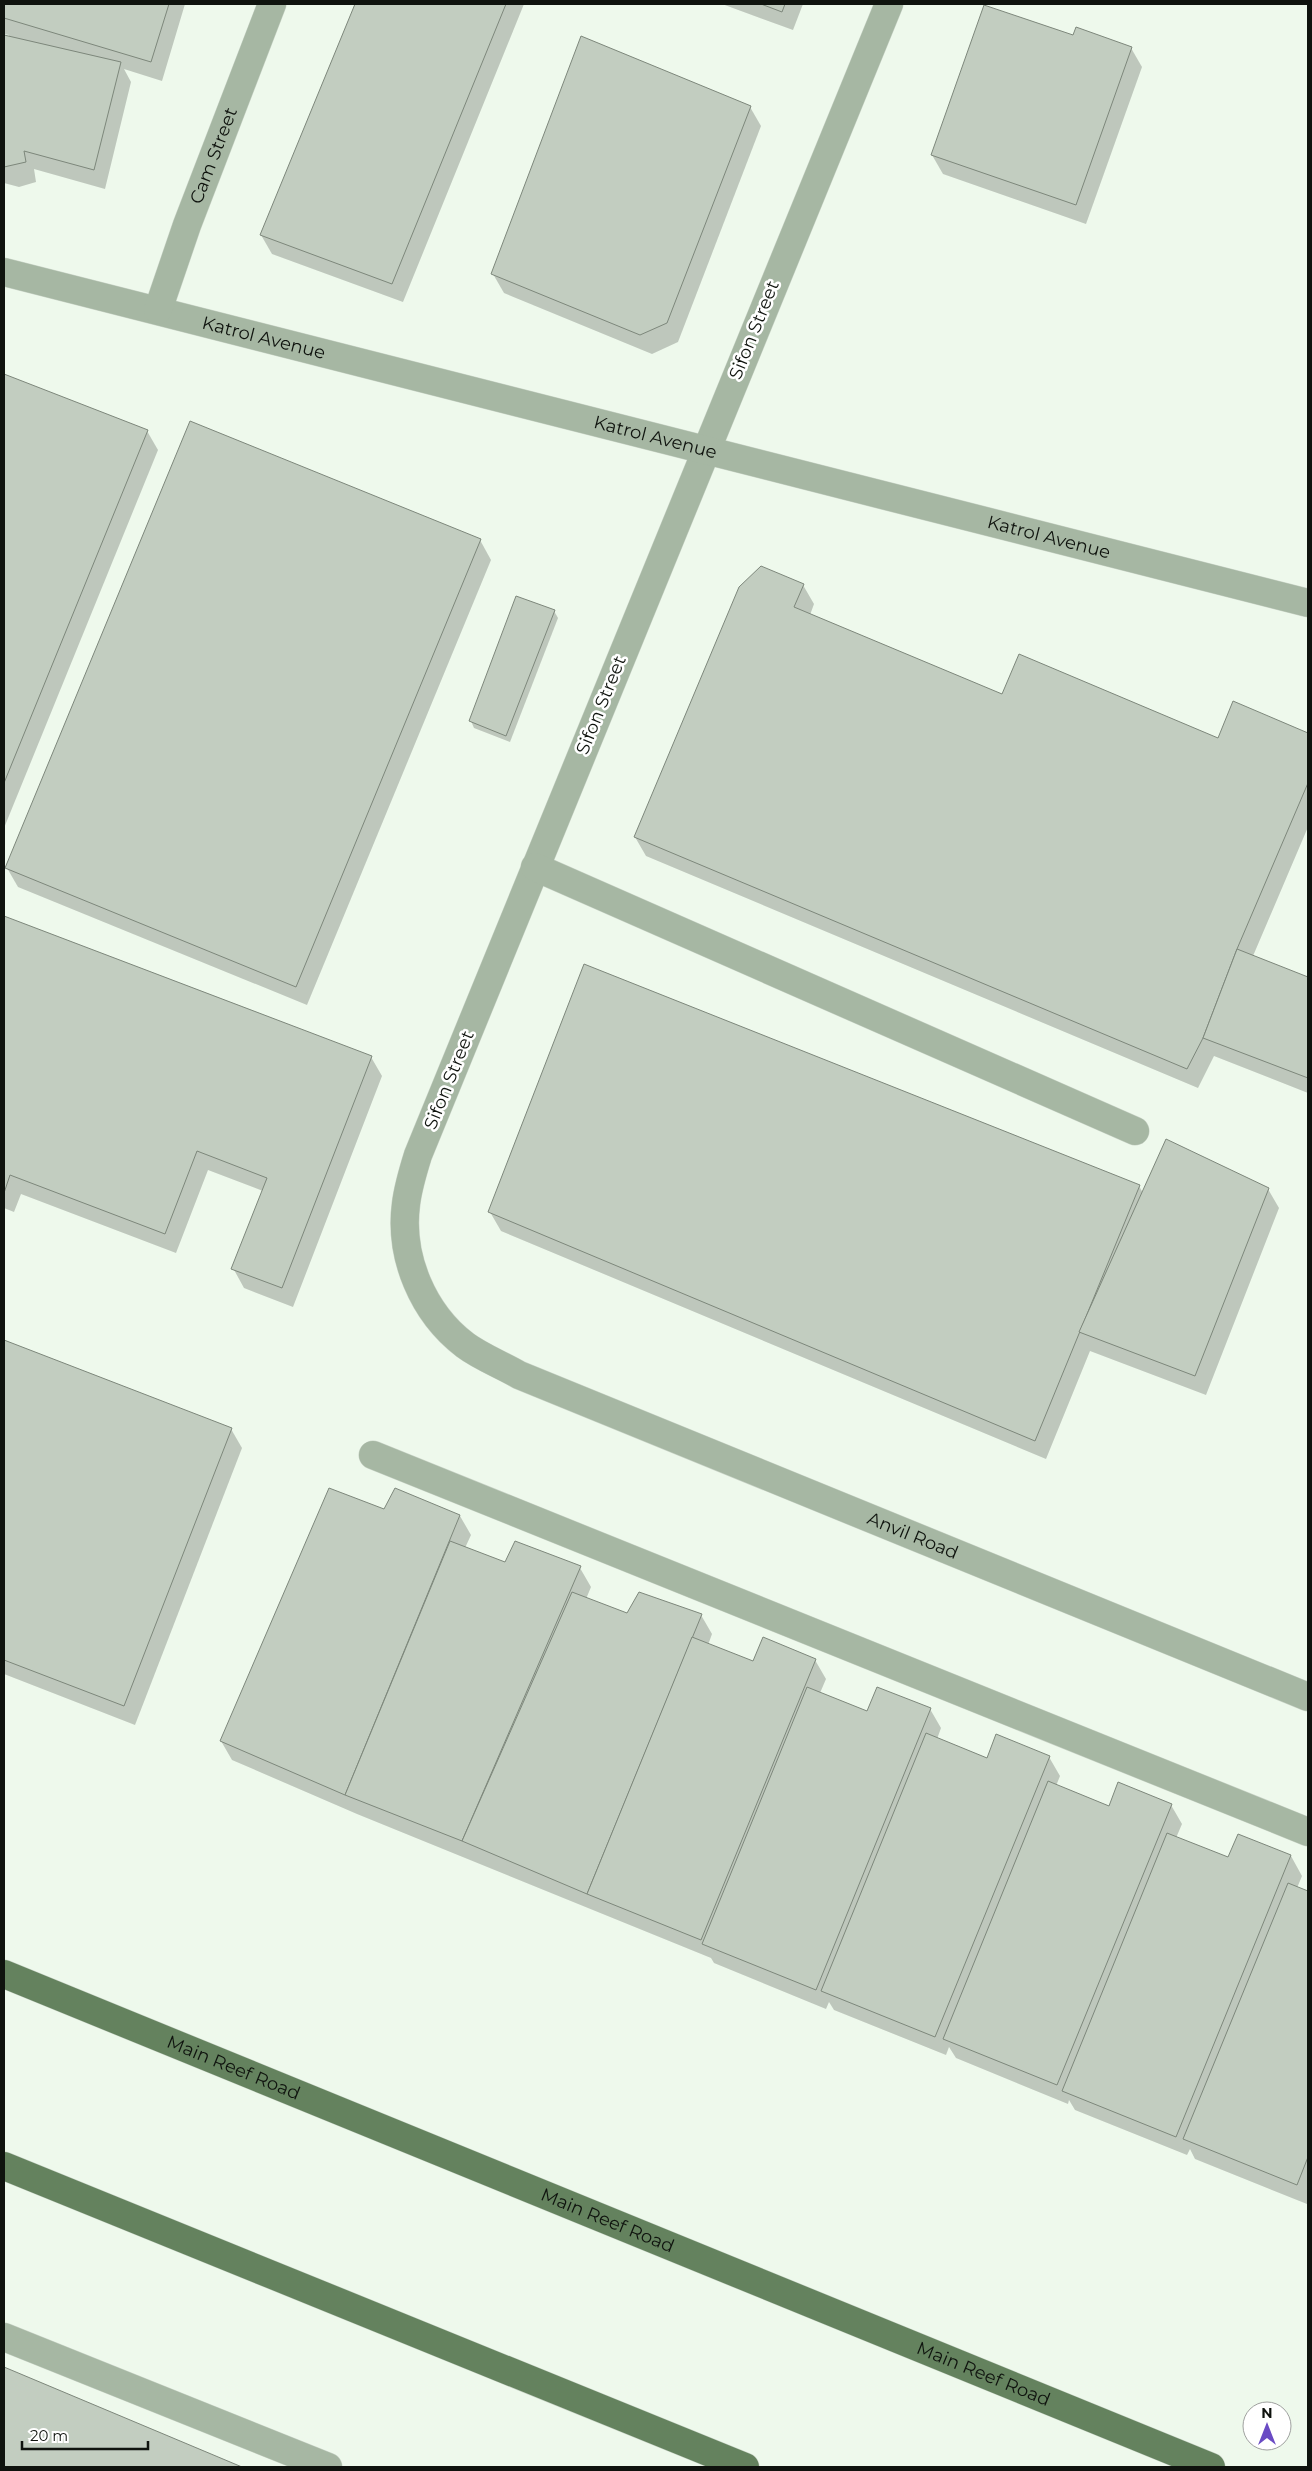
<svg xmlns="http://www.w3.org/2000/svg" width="1312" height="2471" font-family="Montserrat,sans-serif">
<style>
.shadow{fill:#0003}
.building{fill:#c2cdc0;stroke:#7d877b}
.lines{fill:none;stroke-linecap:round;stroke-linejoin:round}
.minor-casing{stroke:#cad4c8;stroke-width:29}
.major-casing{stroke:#cad4c8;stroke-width:29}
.minor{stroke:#a6b7a3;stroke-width:28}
.major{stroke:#64825e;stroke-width:28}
.labels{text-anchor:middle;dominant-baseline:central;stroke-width:5;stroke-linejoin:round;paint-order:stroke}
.street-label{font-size:18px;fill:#0f130e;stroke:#fff}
</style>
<rect width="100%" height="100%" fill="#eef9ec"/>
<g class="shadow">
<path d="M4 4H185L162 81 124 69 131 82 105 189 34 169 36 182 19 187 4 183V36L8 37 9 35 4 34Z"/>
<path d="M356 4H524L403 302 272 254 261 235Z"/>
<path d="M722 4H803L793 30Z"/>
<path d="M1074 37 1131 48 1142 67 1086 224 943 174 932 155Z"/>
<path d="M750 107 761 126 678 342 652 354 504 293 493 274Z"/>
<path d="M4 375 147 431 158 450 4 828Z"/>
<path d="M480 540 491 560 307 1005 18 887 7 868Z"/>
<path d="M803 585 814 604 810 615 1003 696 1219 740 1234 703 1308 735V827L1253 956 1308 978V1093L1214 1056 1198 1088 646 856 635 837Z"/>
<path d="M554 611 558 618 510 742 474 728 471 721Z"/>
<path d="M4 917 371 1057 382 1076 293 1307 244 1288 233 1268 263 1191 208 1170 176 1253 21 1194 14 1212 4 1208Z"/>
<path d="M1139 1186 1143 1193 1268 1189 1279 1208 1206 1395 1090 1351 1046 1459 501 1231 490 1212Z"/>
<path d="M4 1341 231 1429 242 1448 135 1725 4 1674Z"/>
<path d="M385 1511 460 1516 471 1535 465 1548 505 1563 580 1568 591 1587 586 1599 628 1615H701L712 1634 708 1645 753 1663 815 1660 826 1679 820 1693 868 1713 930 1709 941 1728 937 1739 987 1760 1049 1757 1060 1776 1056 1786 1110 1807 1171 1805 1182 1824 1176 1838 1229 1859 1239 1835 1291 1856 1302 1876 1297 1888 1308 1892 1307 2204 1195 2159 1190 2149 1187 2155 1075 2110 1069 2100 1068 2104 956 2058 949 2047 946 2055 834 2010 829 2002 826 2009 714 1963 711 1958 357 1814 232 1760 221 1741Z"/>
<path d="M4 2368 239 2467H4Z"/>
</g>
<g class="building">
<path d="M4 4H169L151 62 4 18Z"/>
<path d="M355 4H506L392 284 260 235Z"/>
<path d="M761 4H785L782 12Z"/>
<path d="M984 5 1073 35 1076 27 1132 47 1076 205 931 155Z"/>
<path d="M4 35 121 62 94 170 24 151 26 162 4 167Z"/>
<path d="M581 36 751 106 667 323 640 335 491 274Z"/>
<path d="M4 374 148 430 4 783Z"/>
<path d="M190 421 481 539 296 987 5 868Z"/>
<path d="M761 566 804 584 794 607 1002 694 1019 654 1218 738 1233 701 1308 733V783L1237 949 1203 1038 1187 1069 634 837 739 587Z"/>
<path d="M516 596 555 610 506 736 469 721Z"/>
<path d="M4 916 372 1056 282 1288 231 1269 267 1178 197 1151 165 1234 10 1175 4 1193Z"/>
<path d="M1237 949 1308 977V1078L1203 1038Z"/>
<path d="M584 964 1140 1185 1035 1441 488 1212Z"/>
<path d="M1166 1139 1269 1188 1195 1376 1079 1332Z"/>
<path d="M4 1340 232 1428 124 1706 4 1660Z"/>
<path d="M329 1488 384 1509 395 1488 460 1515 345 1795 220 1741Z"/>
<path d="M450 1541 505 1562 515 1541 581 1566 462 1841 345 1795Z"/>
<path d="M572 1592 627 1613 639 1592 702 1614 587 1894 462 1841Z"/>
<path d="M692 1637 753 1661 763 1637 816 1659 701 1940 587 1894Z"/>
<path d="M807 1687 867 1711 877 1687 931 1708 816 1990 702 1944Z"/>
<path d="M926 1733 987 1758 996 1734 1050 1756 935 2037 821 1991Z"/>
<path d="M1048 1781 1109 1806 1118 1782 1172 1804 1057 2085 943 2039Z"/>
<path d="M1167 1833 1228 1857 1238 1834 1291 1855 1176 2137 1062 2091Z"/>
<path d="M1288 1883 1308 1891V2157L1297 2185 1183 2139Z"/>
<path d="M4 2367 242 2467H4Z"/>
</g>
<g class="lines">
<defs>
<g id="minor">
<path id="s1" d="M889 4 418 1155C413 1171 408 1187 406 1204 399 1257 423 1313 465 1345 481 1357 502 1365 519 1375L1308 1697"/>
<path id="s2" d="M4 272 1308 603"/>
<path id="s3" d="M158 310 187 225 272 4"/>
<path d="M535 867 1135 1131"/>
<path d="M373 1455 1308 1832"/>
<path d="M4 2337 328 2467"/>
</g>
<g id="major">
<path id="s4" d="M4 1974 1211 2467"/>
<path d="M4 2166 745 2467"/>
</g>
</defs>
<use href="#minor" class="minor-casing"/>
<use href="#major" class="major-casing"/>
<use href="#minor" class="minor"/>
<use href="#major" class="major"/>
</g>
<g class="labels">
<g class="street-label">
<text stroke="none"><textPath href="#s3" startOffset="164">Cam Street</textPath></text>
<text transform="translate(754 330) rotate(-68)">Sifon Street</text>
<text stroke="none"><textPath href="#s2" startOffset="268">Katrol Avenue</textPath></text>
<text stroke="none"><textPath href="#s2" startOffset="672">Katrol Avenue</textPath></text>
<text stroke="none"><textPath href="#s2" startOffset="1078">Katrol Avenue</textPath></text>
<text transform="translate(601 705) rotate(-68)">Sifon Street</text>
<text transform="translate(449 1080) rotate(-68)">Sifon Street</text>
<text stroke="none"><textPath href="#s1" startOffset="1941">Anvil Road</textPath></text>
<text stroke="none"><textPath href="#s4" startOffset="248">Main Reef Road</textPath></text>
<text stroke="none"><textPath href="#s4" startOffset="652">Main Reef Road</textPath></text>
<text stroke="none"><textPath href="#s4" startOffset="1058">Main Reef Road</textPath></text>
</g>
</g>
<rect width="1312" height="2471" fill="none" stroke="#0f130e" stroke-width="10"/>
<g transform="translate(1267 2426)"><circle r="24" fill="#ffffff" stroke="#9fa19f"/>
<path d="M0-4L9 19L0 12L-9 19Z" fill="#6a4bc4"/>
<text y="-8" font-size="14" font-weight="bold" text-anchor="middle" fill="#0f130e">N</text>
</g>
<path d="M22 2441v8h126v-8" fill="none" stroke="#0f130e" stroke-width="2.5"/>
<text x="30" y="2441" font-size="15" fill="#0f130e" stroke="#ffffff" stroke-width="4" paint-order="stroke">20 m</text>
</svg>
